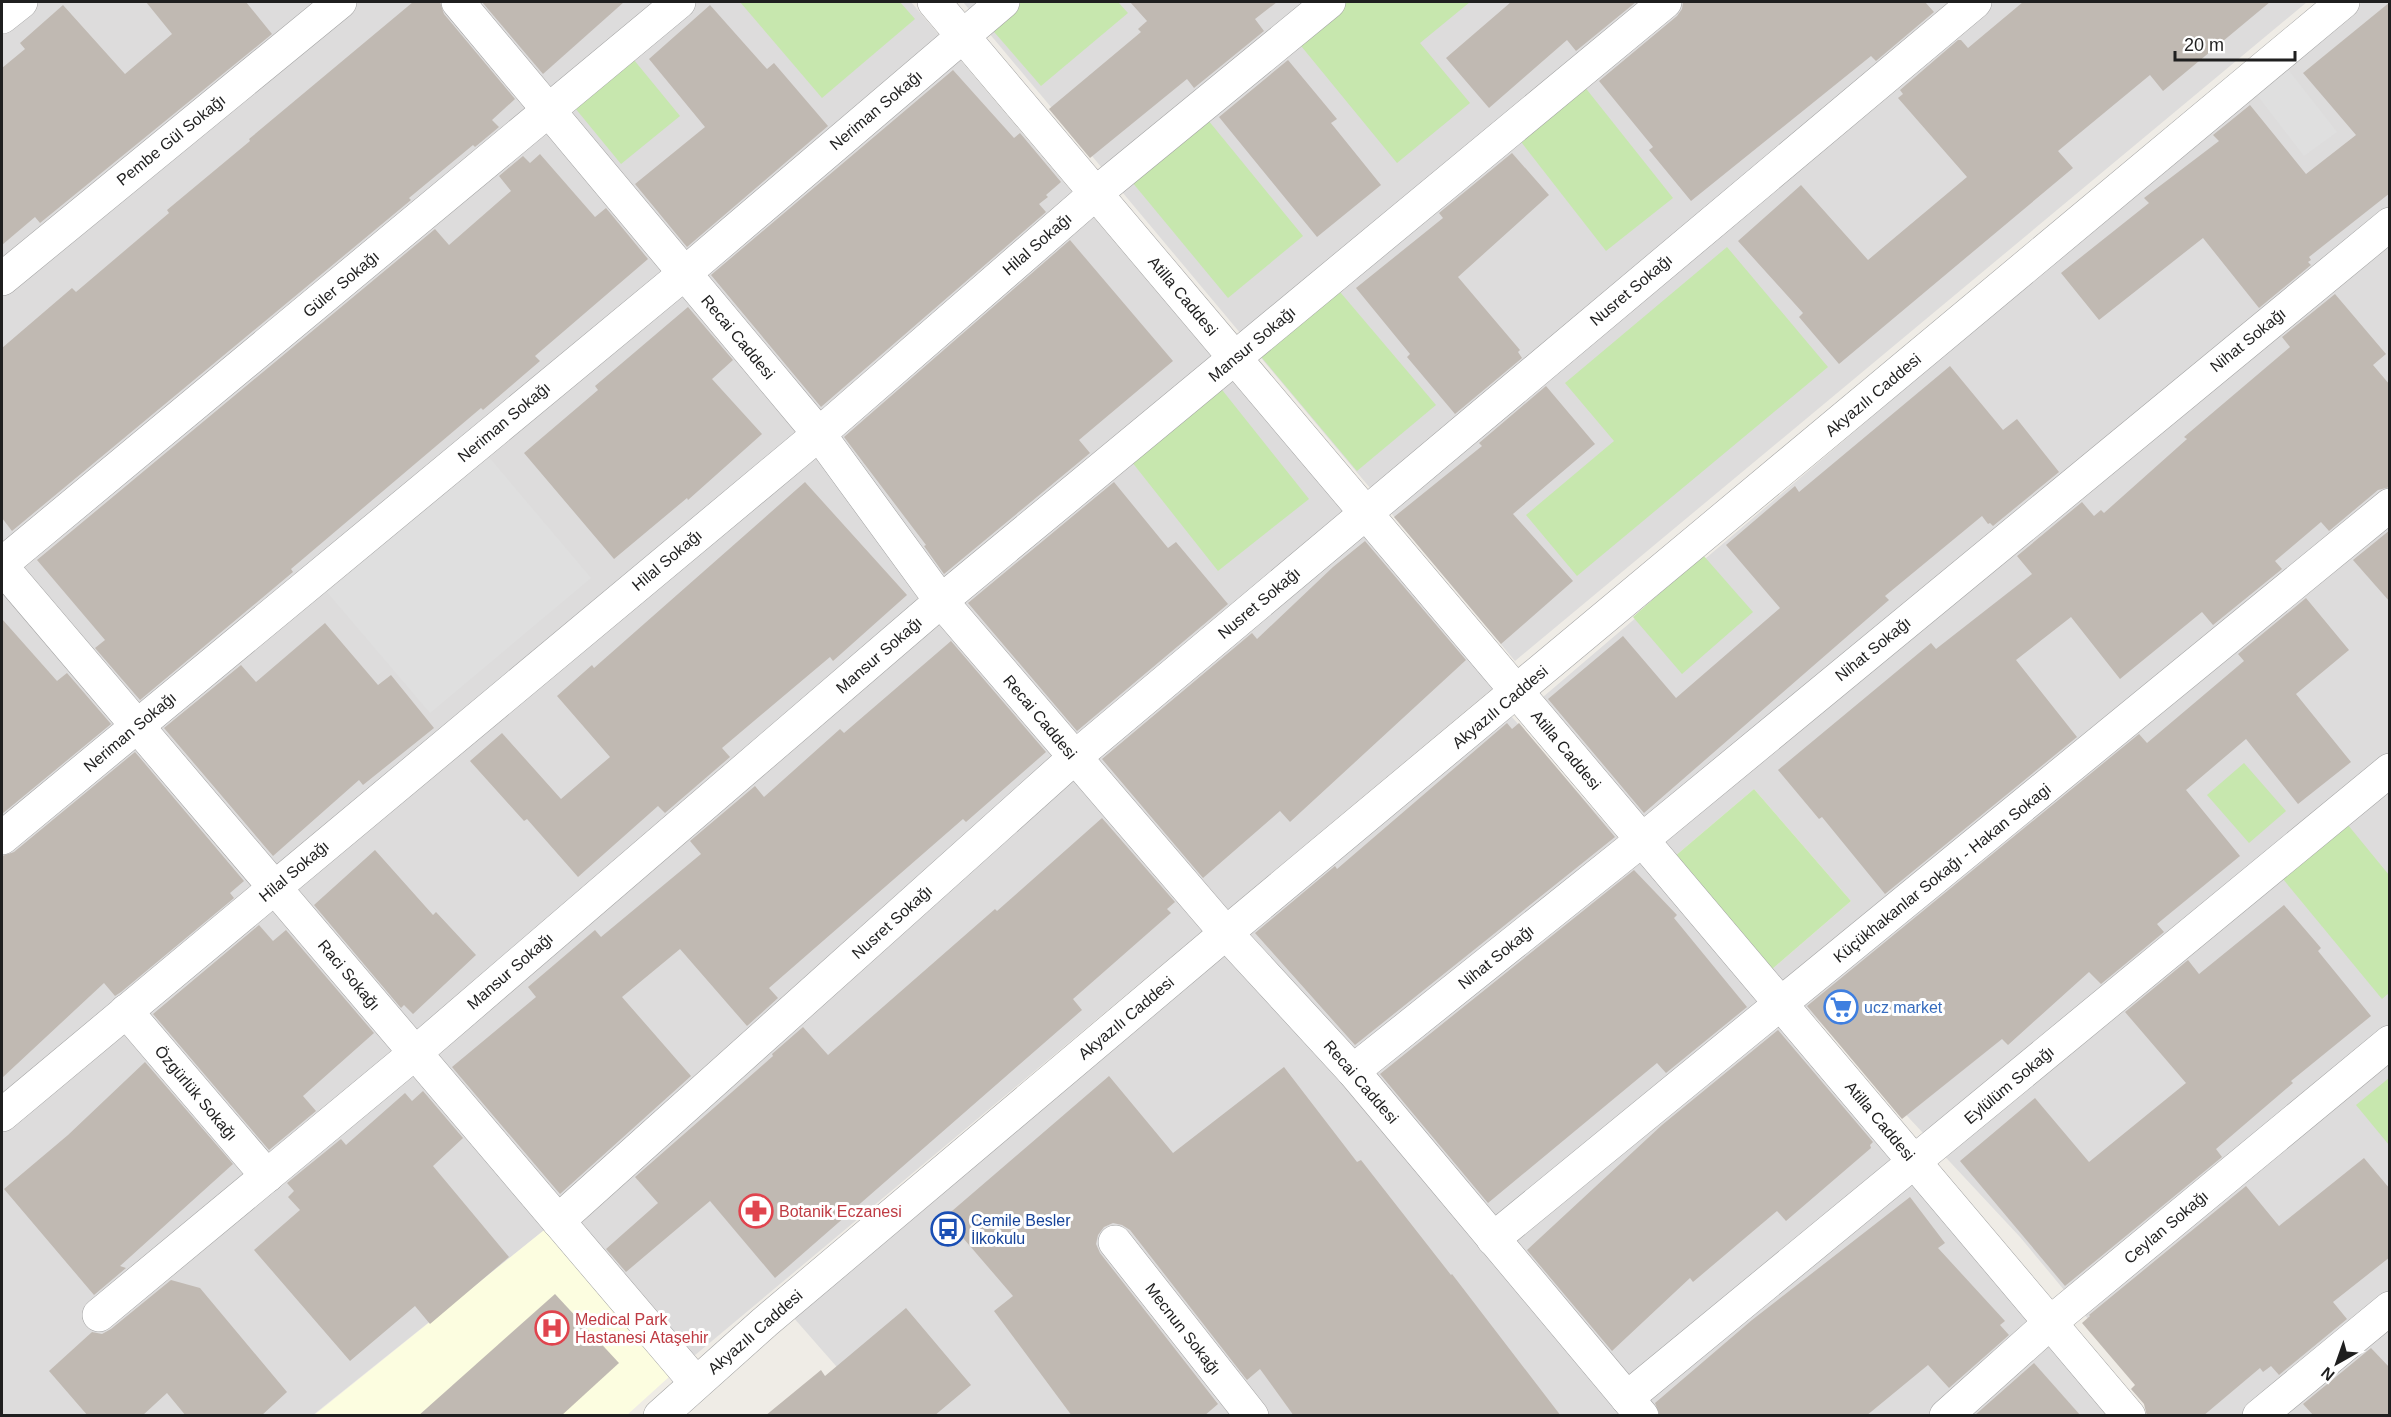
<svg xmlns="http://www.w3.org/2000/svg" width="2391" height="1417" font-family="Arial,sans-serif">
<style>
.residential{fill:#dddcdc}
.education{fill:#fcfde0}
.grass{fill:#c7e7ae}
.parking{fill:#dfdfdf}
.building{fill:#c0b9b2}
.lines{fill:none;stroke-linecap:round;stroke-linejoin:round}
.minor-casing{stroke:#a3a3a3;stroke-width:34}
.tertiary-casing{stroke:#a3a3a3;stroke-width:34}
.minor{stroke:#fff;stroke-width:33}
.tertiary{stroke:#fff;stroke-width:33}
.labels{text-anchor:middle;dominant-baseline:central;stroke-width:6;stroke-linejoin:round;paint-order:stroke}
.street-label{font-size:16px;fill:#1f1f1f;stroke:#fff}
.shop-label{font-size:16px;fill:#366cbe;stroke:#fff;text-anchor:start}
.health-label{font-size:16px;fill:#be3a42;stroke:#fff;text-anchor:start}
.transit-label{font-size:16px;fill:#164399;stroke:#fff;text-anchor:start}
</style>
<rect width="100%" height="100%" fill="#efece6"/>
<g class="residential">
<path d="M2 2H911L1493 688 670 1376 548 1227 313 1415 2 1416Z"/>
<path d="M963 2H2307L1515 661Z"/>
<path d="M2362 2H2389V1415H2168L2020 1237 1771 970 1851 901 1754 789 1674 857 1543 697 2254 91Z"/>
<path d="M1511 716 2074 1357 2122 1415H879L793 1317Z"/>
</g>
<path class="education" d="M548 1227 670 1376 627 1415 313 1416Z"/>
<g class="grass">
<path d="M740 2H900L915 19 822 98Z"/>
<path d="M1002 2H1118L1128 13 1041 86 982 18Z"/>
<path d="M1345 2H1470L1420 43 1470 103 1397 163 1297 41Z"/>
<path d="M625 49 680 116 621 164 566 97Z"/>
<path d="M1584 86 1673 198 1606 251 1518 138Z"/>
<path d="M1208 120 1303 236 1228 298 1132 182Z"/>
<path d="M1727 247 1828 367 1577 576 1526 515 1614 441 1565 383Z"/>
<path d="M1335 286 1436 405 1357 471 1257 352Z"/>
<path d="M1219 386 1309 499 1218 571 1128 457Z"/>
<path d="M1703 555 1753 612 1682 674 1633 617Z"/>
<path d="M2244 763 2286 811 2249 843 2207 795Z"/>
<path d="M1754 789 1851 901 1771 970 1674 857Z"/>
<path d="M2348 825 2389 875V993L2382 999 2283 879Z"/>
<path d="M2389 1078V1145L2356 1105Z"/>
</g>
<g class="parking">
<path d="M2286 67 2337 132 2304 156 2254 91Z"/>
<path d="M488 456 591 578 430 713 327 592Z"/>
</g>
<g class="building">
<path d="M146 2H246L272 34 40 223 35 217 2 245V68L25 49 20 43 63 5 125 74 172 34Z"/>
<path d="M413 2H440L444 14 515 99 492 120 499 127 475 147 473 145 409 198 411 200 12 531 2 518V348L72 288 76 292 169 213 167 210 250 141 249 139Z"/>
<path d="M482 2H624L543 74Z"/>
<path d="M1130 2H1277L1255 19 1264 31 1194 88 1187 79 1090 158 1049 109 1141 32 1138 29 1147 21Z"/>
<path d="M1511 2H1636L1576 51 1567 40 1489 108 1446 58Z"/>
<path d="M1683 2H1925L1934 12 1876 61 1871 56 1691 201 1649 150 1653 147 1599 81 1677 16 1682 9Z"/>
<path d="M2023 2H2270L2163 91 2150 75 2058 151 2073 168 1839 364 1799 317 1803 313 1738 241 1801 185 1868 260 1967 177 1898 98 1903 94 1900 90 1958 40H1961L1968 48Z"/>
<path d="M2390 2V193L2309 257 2311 260 2308 262 2311 265 2259 308 2203 238 2099 320 2061 273 2149 203 2144 198 2219 141 2213 135 2250 105 2306 174 2356 135 2303 73Z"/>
<path d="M710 5 767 69 774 63 828 126 687 247 635 184 705 127 649 59Z"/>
<path d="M1288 60 1337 119 1331 123 1381 185 1317 237 1219 117Z"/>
<path d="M953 70 1014 138 1020 133 1061 182 1046 195 1048 197 1039 204 1046 212 821 407 711 275Z"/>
<path d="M1512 153 1549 195 1458 277 1520 350 1518 352 1522 358 1455 414 1407 357 1410 354 1356 288 1443 218 1439 213Z"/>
<path d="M540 154 595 217 606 208 648 259 535 356 540 361 483 410 481 408 291 569 293 572 140 700 95 648 105 640 37 560 435 229 449 245 511 191 499 176 523 156 530 163Z"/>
<path d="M1070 240 1173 361 1079 440 1090 453 944 574 924 546 926 545 844 437Z"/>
<path d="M2335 294 2386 354 2373 365 2390 385V487L2378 490 2329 531 2321 522 2275 561 2282 569 2213 625 2202 612 2120 679 2071 617 2016 660 2077 737 1885 894 1822 817 1819 819 1778 770 1931 643 1936 649 2032 574 2017 556 2082 502 2094 516 2101 510 2104 513 2187 439 2184 437 2290 347 2282 337Z"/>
<path d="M688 307 733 360 712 379 762 434 688 500 687 498 614 559 524 453 598 390 595 386Z"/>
<path d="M1950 366 2003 430 2017 419 2059 472 1993 526 1990 523 1988 524 1982 516 1885 596 1889 600 1644 813 1548 699 1623 636 1676 698 1780 608 1726 545 1795 486 1799 492Z"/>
<path d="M1546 386 1595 444 1513 514 1573 581 1501 644 1394 517 1482 446 1479 443Z"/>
<path d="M805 482 907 595 833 661 830 657 722 748 730 757 665 813 658 806 578 877 527 819 524 821 470 761 502 733 561 799 610 757 557 696 592 665 594 668Z"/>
<path d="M1114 482 1168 548 1176 542 1228 604 1077 731 968 603Z"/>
<path d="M2390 530V602L2353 560Z"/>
<path d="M1365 541 1466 660 1290 822 1280 811 1203 878 1102 759 1252 633 1257 639 1333 567Z"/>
<path d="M2306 598 2349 650 2296 694 2351 762 2298 804 2246 739 2186 790 2240 856 2157 924 2164 932 2101 984 2089 972 2008 1045 2002 1039 1902 1119 1807 1006 2139 734 2147 743 2244 661 2238 654Z"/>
<path d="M2 619 57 681 67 673 111 724 2 814Z"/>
<path d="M325 623 378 685 391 675 434 728 363 785 359 780 273 856 164 728 241 665 256 682Z"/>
<path d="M951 641 1046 752 966 822 963 819 769 988 778 998 747 1026 680 949 622 997 691 1076 560 1194 452 1067 536 997 528 987 595 930 601 937 701 854 690 841 755 786 764 797 840 729 844 733Z"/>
<path d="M1507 723 1512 729 1519 723 1615 837 1355 1045 1255 933 1335 866 1337 869Z"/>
<path d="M135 752 244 881 230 893 234 898 121 992 115 996 104 983 2 1078V856L14 852Z"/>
<path d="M1102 818 1175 902 1167 909 1171 913 1073 999 1082 1010 775 1278 710 1201 626 1272 606 1249 658 1203 635 1177 773 1056 772 1054 803 1027 828 1055 995 909 997 911Z"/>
<path d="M375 850 433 915 436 912 476 955 413 1014 404 1005 401 1008 314 905Z"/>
<path d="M1634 870 1677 915 1674 918 1747 1007 1666 1073 1657 1063 1488 1203 1380 1074Z"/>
<path d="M2284 905 2321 948 2318 951 2371 1016 2291 1081 2293 1083 2216 1149 2222 1157 2065 1286 1960 1161 2035 1098 2089 1162 2186 1083 2125 1012 2188 960 2199 974Z"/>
<path d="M259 925 273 941 286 930 374 1033 303 1096 316 1111 269 1150 153 1014Z"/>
<path d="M1778 1030 1873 1142 1870 1145 1871 1148 1786 1221 1777 1211 1693 1282 1690 1278 1612 1351 1527 1250 1662 1125Z"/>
<path d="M145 1062 233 1164 120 1266 126 1268 94 1295 4 1189 68 1135Z"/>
<path d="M1284 1067 1357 1162 1361 1160 1451 1275 1452 1274 1561 1416H1294L1260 1369 1247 1380 1130 1230 1122 1225 1113 1223 1104 1227 1098 1235 1096 1244 1100 1253 1218 1404 1204 1416H1072L994 1311 1013 1296 945 1217 1109 1076 1173 1153Z"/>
<path d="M423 1091 463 1138 433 1166 509 1257 430 1324 415 1306 350 1361 254 1250 300 1210 288 1197 294 1191 287 1183 341 1139 346 1145 405 1093 412 1101Z"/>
<path d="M2364 1158 2390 1189V1257L2333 1302 2347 1319 2279 1375 2271 1366 2263 1372 2260 1368 2203 1416H2147L2144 1404 2131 1389 2135 1385 2082 1323 2090 1316 2089 1315 2246 1186 2279 1226Z"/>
<path d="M1910 1197 1945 1243 1938 1248 2005 1321 2000 1325 2009 1335 1949 1388 1928 1365 1866 1416H1660L1655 1403 1752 1320Z"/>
<path d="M171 1280 200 1288 287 1392 261 1416H186L167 1393 142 1416H88L49 1371 92 1332 102 1334 111 1329Z"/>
<path d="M555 1294 619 1363 561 1416H418Z"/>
<path d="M906 1308 971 1385 934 1416H765L821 1370 825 1376Z"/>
<path d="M2371 1348 2390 1368V1416H2314L2303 1404Z"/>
<path d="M2034 1363 2081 1416 1975 1415Z"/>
</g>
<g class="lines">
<defs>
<g id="minor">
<path d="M458 2 819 434 941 601 1226 933 1353 1071 1642 1416"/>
<path d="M934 2 2129 1416"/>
<path d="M2 17 21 2"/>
<path d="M2 279 340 2"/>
<path d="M2 564 679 2"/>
<path d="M2 567 696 1383"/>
<path d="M2 838 685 273 1003 2"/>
<path d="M126 1011 267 1176"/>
<path d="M1353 1071 1642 840 2390 224"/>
<path d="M2 1115 819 434 1096 193 1329 2"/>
<path d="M558 1221 1074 758 1975 2"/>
<path d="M1493 1239 2390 505"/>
<path d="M1115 1242 1252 1416"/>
<path d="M99 1315 415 1053 941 601 1665 2"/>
<path d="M1627 1398 2390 770"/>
<path d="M1946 1416 2051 1322 2390 1042"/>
<path d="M2259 1416 2390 1308"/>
</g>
<path id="tertiary" d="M660 1416 765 1322 1226 933 2343 2"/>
</defs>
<use href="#minor" class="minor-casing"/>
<use href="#tertiary" class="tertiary-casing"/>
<use href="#minor" class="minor"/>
<use href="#tertiary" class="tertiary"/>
</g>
<defs>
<symbol id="supermarket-ring" viewBox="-11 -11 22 22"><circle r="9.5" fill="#fff" stroke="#3f7fe0" stroke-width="1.5"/><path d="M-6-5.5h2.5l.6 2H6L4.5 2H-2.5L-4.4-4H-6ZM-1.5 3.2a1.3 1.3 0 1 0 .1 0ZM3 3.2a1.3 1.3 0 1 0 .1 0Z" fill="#3f7fe0"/></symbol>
<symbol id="pharmacy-ring" viewBox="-11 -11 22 22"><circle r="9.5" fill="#fff" stroke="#e0444e" stroke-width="1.5"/><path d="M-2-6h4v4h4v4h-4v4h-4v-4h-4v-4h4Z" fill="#e0444e"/></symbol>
<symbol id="bus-ring" viewBox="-11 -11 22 22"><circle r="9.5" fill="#fff" stroke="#1a4fb4" stroke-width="1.5"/><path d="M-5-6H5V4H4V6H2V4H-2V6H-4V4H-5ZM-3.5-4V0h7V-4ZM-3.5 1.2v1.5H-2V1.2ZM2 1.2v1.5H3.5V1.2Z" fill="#1a4fb4"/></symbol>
<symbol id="hospital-ring" viewBox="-11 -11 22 22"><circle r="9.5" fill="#fff" stroke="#e0444e" stroke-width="1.5"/><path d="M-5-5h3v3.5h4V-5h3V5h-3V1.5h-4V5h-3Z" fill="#e0444e"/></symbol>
</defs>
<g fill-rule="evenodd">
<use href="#supermarket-ring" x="1822" y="988" width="38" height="38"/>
<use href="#pharmacy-ring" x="737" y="1192" width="38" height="38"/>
<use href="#bus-ring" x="929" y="1210" width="38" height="38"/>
<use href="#hospital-ring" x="533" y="1309" width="38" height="38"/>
</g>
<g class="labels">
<g class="street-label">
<text transform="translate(876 110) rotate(-40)">Neriman Sokağı</text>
<text transform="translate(171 140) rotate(-39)">Pembe Gül Sokağı</text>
<text transform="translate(1037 244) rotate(-41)">Hilal Sokağı</text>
<text transform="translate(341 284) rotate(-40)">Güler Sokağı</text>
<text transform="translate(1631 290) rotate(-40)">Nusret Sokağı</text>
<text transform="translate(1183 296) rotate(50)">Atilla Caddesi</text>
<text transform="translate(738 337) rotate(50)">Recai Caddesi</text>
<text transform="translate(2248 340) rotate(-39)">Nihat Sokağı</text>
<text transform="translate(1252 344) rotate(-40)">Mansur Sokağı</text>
<text transform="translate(1873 395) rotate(-40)">Akyazılı Caddesi</text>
<text transform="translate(504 422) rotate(-40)">Neriman Sokağı</text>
<text transform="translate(667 560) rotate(-40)">Hilal Sokağı</text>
<text transform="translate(1259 603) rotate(-40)">Nusret Sokağı</text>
<text transform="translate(1873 649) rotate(-39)">Nihat Sokağı</text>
<text transform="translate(879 655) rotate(-41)">Mansur Sokağı</text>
<text transform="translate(1500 707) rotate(-40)">Akyazılı Caddesi</text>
<text transform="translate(1040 717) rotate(50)">Recai Caddesi</text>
<text transform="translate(130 732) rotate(-40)">Neriman Sokağı</text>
<text transform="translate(1566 750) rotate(50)">Atilla Caddesi</text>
<text transform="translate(294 871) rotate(-40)">Hilal Sokağı</text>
<text transform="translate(1942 873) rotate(-39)">Küçükhakanlar Sokağı - Hakan Sokagi</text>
<text transform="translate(892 922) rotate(-42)">Nusret Sokağı</text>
<text transform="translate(1496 957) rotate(-39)">Nihat Sokağı</text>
<text transform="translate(510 971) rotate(-41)">Mansur Sokağı</text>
<text transform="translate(349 975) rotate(50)">Raci Sokağı</text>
<text transform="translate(1126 1018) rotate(-40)">Akyazılı Caddesi</text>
<text transform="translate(1361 1082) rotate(49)">Recai Caddesi</text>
<text transform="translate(2009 1085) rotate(-40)">Eylülüm Sokağı</text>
<text transform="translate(196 1093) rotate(50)">Özgürlük Sokağı</text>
<text transform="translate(1880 1121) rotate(50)">Atilla Caddesi</text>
<text transform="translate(2166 1227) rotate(-40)">Ceylan Sokağı</text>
<text transform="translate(1183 1329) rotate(52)">Mecnun Sokağı</text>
<text transform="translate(755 1332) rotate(-41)">Akyazılı Caddesi</text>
</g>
<g class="shop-label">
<text x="1864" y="1007">ucz market</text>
</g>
<g class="health-label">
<text x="779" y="1211">Botanik Eczanesi</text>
<text x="575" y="1319">Medical Park<tspan x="575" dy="18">Hastanesi Ataşehir</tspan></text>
</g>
<g class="transit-label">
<text x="971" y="1220">Cemile Besler<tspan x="971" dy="18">İlkokulu</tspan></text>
</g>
</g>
<rect width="2391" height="1417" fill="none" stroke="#1f1f1f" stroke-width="6"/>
<g transform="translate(2337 1363) rotate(220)" stroke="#ffffff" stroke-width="4.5" paint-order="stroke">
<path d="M0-4.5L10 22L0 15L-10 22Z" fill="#1f1f1f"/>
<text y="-9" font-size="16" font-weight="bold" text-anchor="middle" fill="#1f1f1f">N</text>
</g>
<path d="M2175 51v9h120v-9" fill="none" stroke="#1f1f1f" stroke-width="3"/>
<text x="2184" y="51" font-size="18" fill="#1f1f1f" stroke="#ffffff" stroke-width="4.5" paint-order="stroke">20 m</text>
</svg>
